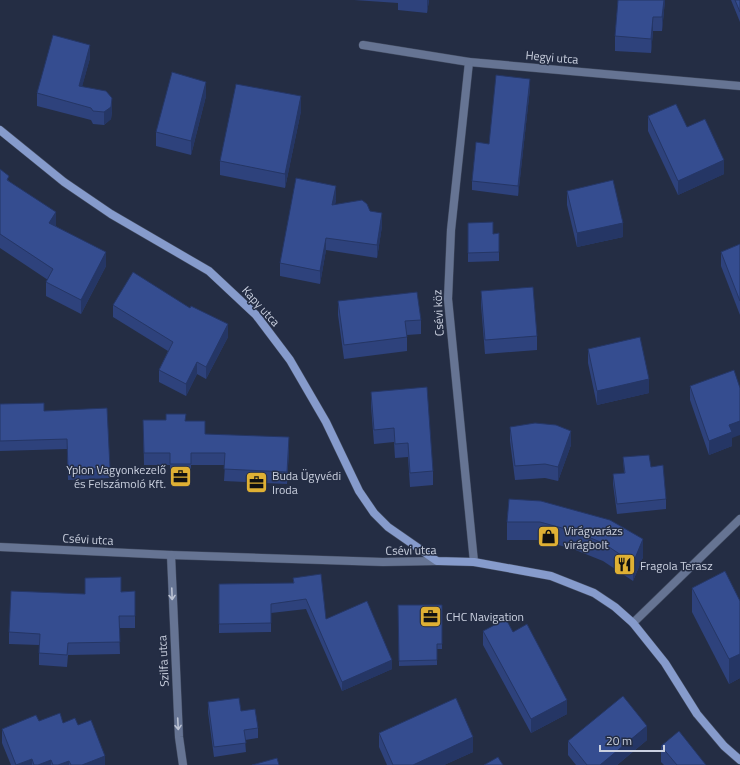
<svg xmlns="http://www.w3.org/2000/svg" width="740" height="765" font-family="'Titillium Web',sans-serif">
<style>
.lines{fill:none;stroke-linecap:round;stroke-linejoin:round}
.street-casing{stroke:#424b60;stroke-width:9}
.secondary-casing{stroke:#424b60;stroke-width:9}
.street{stroke:#667493;stroke-width:8}
.secondary{stroke:#869bcc;stroke-width:8}
.wall{fill:#2e427c}
.shaded-wall{fill:#253665}
.building{fill:#354d90;stroke:#253665}
.oneway{stroke:#bcc3d4}
.labels{text-anchor:middle;dominant-baseline:central;stroke-width:3;stroke-linejoin:round;paint-order:stroke}
.street-label{font-size:12px;fill:#cbd1e0;stroke:#242d44}
.poi-label{font-size:12px;fill:#cbd1e0;stroke:#242d44;text-anchor:start}
</style>
<rect width="100%" height="100%" fill="#242d44"/>
<g class="lines">
<defs>
<g id="street">
<path d="M363 45 469 62 740 86"/>
<path d="M469 62 451 230 448 299 474 562"/>
<path d="M0 547 171 555 383 562 437 561"/>
<path d="M171 555 179 737 183 765"/>
<path d="M633 623 740 519"/>
</g>
<path id="secondary" d="M0 130 64 182 111 214 209 271 256 315 290 360 326 422 359 491 374 513 388 527 437 561 474 562 551 576 594 593 615 607 633 623 665 663 697 714 724 746 740 760"/>
</defs>
<use href="#street" class="street-casing"/>
<use href="#secondary" class="secondary-casing"/>
<use href="#street" class="street"/>
<use href="#secondary" class="secondary"/>
</g>
<g class="wall">
<path d="M354 0H429L427 13 398 10V3Z"/>
<path d="M618 0H665L662 31H653L651 53 615 51V36Z"/>
<path d="M731 0H740V22Z"/>
<path d="M90 58 82 86 112 111 111 119 104 125 93 124 91 120 37 106V93Z"/>
<path d="M530 88 518 196 472 190V181L489 144Z"/>
<path d="M206 96 191 155 156 146V132Z"/>
<path d="M301 111 285 188 220 175V161Z"/>
<path d="M648 116 687 127 724 174 678 195 648 131Z"/>
<path d="M0 169 9 181 56 226 106 266 81 314 46 296V282L48 280 0 248Z"/>
<path d="M567 191 623 237 577 247 567 205Z"/>
<path d="M336 199 335 205 370 211 382 226 377 258 326 250 320 284 280 276V263Z"/>
<path d="M468 233 493 234 499 252V261L468 262Z"/>
<path d="M740 244V315L721 266V252Z"/>
<path d="M481 291 537 336V350L485 354 481 305Z"/>
<path d="M338 301 421 320V334L407 335V351L344 359 338 315Z"/>
<path d="M113 305 228 337 206 379 197 374 186 396 159 382V370L168 351 113 317Z"/>
<path d="M588 349 649 393 597 405 588 363Z"/>
<path d="M690 386 732 438V446L709 455 690 400Z"/>
<path d="M371 392 433 471V485L410 487 408 457 395 458 394 442 374 444 371 406Z"/>
<path d="M0 404 44 411 110 468V478L68 480 67 449 0 451Z"/>
<path d="M143 420 186 421 205 434 289 449 287 484 224 481 225 465H191V476H170V465H144Z"/>
<path d="M510 427 571 445 558 481 545 478 515 480 510 441Z"/>
<path d="M623 457 651 467 666 499V509L617 514 613 484V474L624 473Z"/>
<path d="M509 499 643 557 633 581 603 561 573 549 540 540H507V522Z"/>
<path d="M293 578 326 619 392 669 342 691 306 609 271 613V632L219 633V584L293 583Z"/>
<path d="M692 588 740 601V678L729 684 692 612Z"/>
<path d="M135 591V628H119L120 654 68 655 67 667 39 665V645L9 644V632L85 594Z"/>
<path d="M398 605H442V649H437V665L399 666Z"/>
<path d="M483 631 513 632 567 714 531 733 483 645Z"/>
<path d="M208 702 241 711 258 728V738L245 740 246 752 214 757 208 712Z"/>
<path d="M39 721 63 723 78 725 105 765H11L2 743V729Z"/>
<path d="M379 733 473 752 444 765H387L379 747Z"/>
<path d="M647 740 617 765H576L568 755V741Z"/>
<path d="M661 746 706 765H664L661 762Z"/>
</g>
<g class="shaded-wall">
<path d="M427 0H429L427 13Z"/>
<path d="M664 0H665L662 31V17Z"/>
<path d="M653 17V31L651 53V39Z"/>
<path d="M90 45V58L79 98V86Z"/>
<path d="M530 79V88L518 196V186Z"/>
<path d="M206 82V96L191 155V141Z"/>
<path d="M301 96V111L285 188V174Z"/>
<path d="M112 98V111L111 119 104 125V112Z"/>
<path d="M724 160V174L678 195V181Z"/>
<path d="M336 186V199L332 218V205Z"/>
<path d="M56 212V227L49 223Z"/>
<path d="M382 213V226L377 258V245Z"/>
<path d="M623 223V237L577 247V233Z"/>
<path d="M326 238V250L320 284V271Z"/>
<path d="M106 252V266L81 314V300Z"/>
<path d="M228 324V337L206 379V367Z"/>
<path d="M197 362V374L186 396V384Z"/>
<path d="M649 379V393L597 405V391Z"/>
<path d="M740 421V435L732 438V446L709 455V441L729 425Z"/>
<path d="M571 431V445L558 481V467Z"/>
<path d="M289 437V449L287 484V472Z"/>
<path d="M643 539V557L633 581V563Z"/>
<path d="M740 654V678L729 684V659Z"/>
<path d="M392 660V669L342 691V682Z"/>
<path d="M567 700V714L531 733V719Z"/>
<path d="M647 726V740L617 765H600Z"/>
<path d="M473 737V752L444 765H413Z"/>
<path d="M105 756V765H82Z"/>
<path d="M32 759V765H17Z"/>
<path d="M51 760V765H38Z"/>
<path d="M69 761V765H58Z"/>
</g>
<g class="building">
<path d="M618 0H664L662 17H653L651 39 615 36Z"/>
<path d="M735 0H740V12Z"/>
<path d="M53 35 90 45 79 86 106 91 112 98 111 107 104 112 93 111 91 108 37 93Z"/>
<path d="M172 72 206 82 191 141 156 132Z"/>
<path d="M496 75 530 79 518 186 472 181 476 142 489 144Z"/>
<path d="M236 84 301 96 285 174 220 161Z"/>
<path d="M676 104 687 127 705 119 724 160 678 181 648 116Z"/>
<path d="M0 169 9 176 7 180 56 212 49 223 106 252 81 300 46 282 53 269 0 234Z"/>
<path d="M296 178 336 186 332 205 362 200 367 204 370 211 382 213 377 245 326 238 320 271 280 263Z"/>
<path d="M613 180 623 223 577 233 567 191Z"/>
<path d="M493 222V234L499 233V252L468 253V223Z"/>
<path d="M740 244V301L721 252Z"/>
<path d="M133 272 190 308 191 306 228 324 206 367 197 362 186 384 159 370 173 342 113 305Z"/>
<path d="M533 287 537 336 485 340 481 291Z"/>
<path d="M417 292 421 320 405 321 407 337 344 345 338 301Z"/>
<path d="M640 337 649 379 597 391 588 349Z"/>
<path d="M734 370 740 388V421L729 425 732 432 709 441 690 386Z"/>
<path d="M427 387 433 471 410 473 408 443 395 444 394 428 374 430 371 392Z"/>
<path d="M44 403V411L107 408 110 468 68 470 67 439 0 441V404Z"/>
<path d="M166 414H186L185 421H205V434L289 437 287 472 224 469 225 453H191V464H170V453H144L143 420H166Z"/>
<path d="M535 423 556 425 571 431 558 467 545 464 515 466 510 427Z"/>
<path d="M649 455 651 467 663 465 666 499 617 504 613 474 625 473 623 457Z"/>
<path d="M509 499 541 501 610 520 643 539 633 563 603 543 573 531 540 522H507Z"/>
<path d="M725 571 740 601V654L729 659 692 588Z"/>
<path d="M321 574 326 619 367 601 392 660 342 682 306 599 271 604V623L219 624V584L294 583 293 578Z"/>
<path d="M121 577V592L135 591V616H119L120 642 68 643 67 655 39 653 40 634 9 632 11 591 85 594V578Z"/>
<path d="M398 605H442V644H437V660L399 661Z"/>
<path d="M506 619 513 632 527 624 567 700 531 719 483 631Z"/>
<path d="M623 696 647 726 600 765H587L568 741Z"/>
<path d="M239 698 241 711 255 709 258 728 244 730 246 743 214 747 208 702Z"/>
<path d="M456 698 473 737 413 765H393L379 733Z"/>
<path d="M60 713 63 723 75 718 78 725 91 720 105 756 82 765H71L69 761 58 765H53L51 760 38 765H34L32 759 16 765 2 729 36 715 39 721Z"/>
<path d="M679 731 706 765H677L661 746Z"/>
<path d="M498 757 503 765H484Z"/>
<path d="M277 758 279 765H252Z"/>
</g>
<defs><path id="oneway-shaft" d="M-6 0H5M1.5-3L5.5 0L1.5 3" fill="none" stroke-width="1.6" stroke-linecap="round" stroke-linejoin="round"/></defs>
<g class="oneway">
<use href="#oneway-shaft" transform="translate(172 594) rotate(88)"/>
<use href="#oneway-shaft" transform="translate(178 724) rotate(87)"/>
</g>
<defs>
<symbol id="office-square" viewBox="-11 -11 22 22"><rect x="-9" y="-9" width="18" height="18" rx="4" fill="#dfb034" stroke="#242d44"/><path d="M-6-3h4V-5.5h4V-3h4V5H-6ZM-1-4.5V-3h2v-1.5ZM-6 0V1H6V0Z" fill="#111"/></symbol>
<symbol id="shop-square" viewBox="-11 -11 22 22"><rect x="-9" y="-9" width="18" height="18" rx="4" fill="#dfb034" stroke="#242d44"/><path d="M-5-2.5h2.3a2.7 3.5 0 0 1 5.4 0H5L5.5 6h-11ZM-1.5-2.5h3a1.5 2.3 0 0 0-3 0Z" fill="#111"/></symbol>
<symbol id="restaurant-square" viewBox="-11 -11 22 22"><rect x="-9" y="-9" width="18" height="18" rx="4" fill="#dfb034" stroke="#242d44"/><path d="M-5-6h1v4h1v-4h1v4h1v-4h1v5L-1.5 .5V6h-2V.5L-5-1ZM5-6V6H3V1.5H1.5Q1.5-4 5-6Z" fill="#111"/></symbol>
</defs>
<g fill-rule="evenodd">
<use href="#office-square" x="168" y="464" width="25" height="25"/>
<use href="#office-square" x="244" y="470" width="25" height="25"/>
<use href="#shop-square" x="536" y="524" width="25" height="25"/>
<use href="#restaurant-square" x="612" y="552" width="25" height="25"/>
<use href="#office-square" x="418" y="604" width="25" height="25"/>
</g>
<g class="labels">
<g class="street-label">
<text transform="translate(552 57) rotate(5)">Hegyi utca</text>
<text transform="translate(261 306) rotate(48)">Kapy utca</text>
<text transform="translate(438 313) rotate(-93)">Csévi köz</text>
<text transform="translate(88 539) rotate(3)">Csévi utca</text>
<text transform="translate(411 550) rotate(-1)">Csévi utca</text>
<text transform="translate(163 661) rotate(-93)">Szilfa utca</text>
</g>
<g class="poi-label">
<text x="166" y="469" text-anchor="end">Yplon Vagyonkezelő<tspan x="166" dy="14">és Felszámoló Kft.</tspan></text>
<text x="272" y="475">Buda Ügyvédi<tspan x="272" dy="14">Iroda</tspan></text>
<text x="564" y="530">Virágvarázs<tspan x="564" dy="14">virágbolt</tspan></text>
<text x="640" y="565">Fragola Terasz</text>
<text x="446" y="616">CHC Navigation</text>
</g>
</g>
<path d="M600 745v6h64v-6" fill="none" stroke="#cbd1e0" stroke-width="2"/>
<text x="606" y="745" font-size="12" fill="#cbd1e0" stroke="#242d44" stroke-width="3" paint-order="stroke">20 m</text>
</svg>
